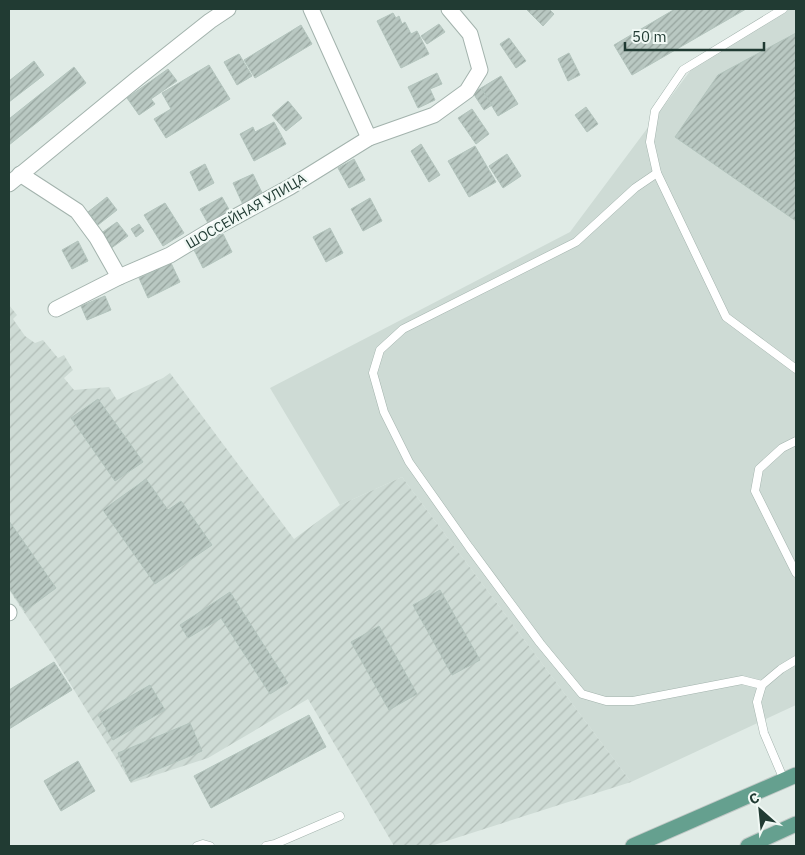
<svg xmlns="http://www.w3.org/2000/svg" width="805" height="855" font-family="'IBM Plex Sans',sans-serif">
<style>
.built{fill:#cedbd5}
.industrial{fill:url(#industrial-furrows)}
.building{fill:url(#building-hatch);stroke:#b3c4bd}
.lines{fill:none;stroke-linecap:round;stroke-linejoin:round}
.lane-casing{stroke:#a3b3ad;stroke-width:9}
.street-casing{stroke:#a3b3ad;stroke-width:17}
.primary-casing{stroke:#c1c8c6;stroke-width:17}
.lane{stroke:#fff;stroke-width:8}
.street{stroke:#fff;stroke-width:15}
.primary{stroke:#65a08f;stroke-width:15}
.labels{text-anchor:middle;dominant-baseline:central;stroke-width:4.5;stroke-linejoin:round;paint-order:stroke}
.street-label{font-size:14px;fill:#213b33;stroke:#f0f8f4}
</style>
<defs>
<pattern id="industrial-furrows" width="10" height="10" patternUnits="userSpaceOnUse" patternTransform="scale(1.25)"><rect width="10" height="10" fill="#cedbd5"/><path d="M-1 1l2-2M0 10L10 0M9 11l2-2" fill="none" stroke="#b1bdb7"/></pattern>
<pattern id="building-hatch" width="6" height="6" patternUnits="userSpaceOnUse" patternTransform="scale(1.25)"><rect width="6" height="6" fill="#b9c8c2"/><path d="M-1 1l2-2M0 6l6-6M5 7l2-2" fill="none" stroke="#96a49e"/></pattern>
</defs>
<rect width="100%" height="100%" fill="#e0ebe6"/>
<path class="built" d="M775 9H796V705L631 782 402 477 340 505 270 388 570 232 702 55Z"/>
<path class="industrial" d="M9 305 17 315 13 319 25 336 35 343 43 340 58 358 64 355 73 370 64 378 74 390 109 387 117 400 163 378 170 373 294 539 340 505 402 477 631 782 431 846H394L308 699 208 758 131 783 52 654 9 590V346L11 345 9 343Z"/>
<g class="building">
<path d="M526 9H549L554 14 543 26Z"/>
<path d="M675 9H746L632 75 614 45Z"/>
<path d="M393 13 396 18 399 16 402 24 405 22 411 34 417 31 429 54 401 68 377 21Z"/>
<path d="M439 24 445 32 427 44 421 36Z"/>
<path d="M301 25 312 44 255 78 244 60Z"/>
<path d="M796 33V221L675 137 718 75Z"/>
<path d="M509 38 526 61 516 68 500 44Z"/>
<path d="M569 53 580 75 568 81 558 59Z"/>
<path d="M239 54 252 76 237 85 224 62Z"/>
<path d="M34 61 44 75 9 102V81Z"/>
<path d="M209 65 230 99 166 138 154 119 171 109 162 93Z"/>
<path d="M74 67 86 83 9 145V119Z"/>
<path d="M168 69 177 81 151 99 155 104 139 115 127 98Z"/>
<path d="M437 73 442 84 430 89 435 100 418 108 408 87Z"/>
<path d="M501 76 518 104 498 116 481 88Z"/>
<path d="M481 88 492 105 484 110 473 93Z"/>
<path d="M288 101 302 118 286 131 272 115Z"/>
<path d="M586 107 598 124 587 132 575 115Z"/>
<path d="M472 109 489 134 476 144 458 118Z"/>
<path d="M274 122 286 144 254 161 240 134 253 127 255 132Z"/>
<path d="M421 144 440 175 429 182 411 151Z"/>
<path d="M475 146 496 182 469 197 448 161Z"/>
<path d="M507 154 521 176 503 188 489 166Z"/>
<path d="M354 159 365 180 349 188 338 168Z"/>
<path d="M205 164 214 183 199 191 190 172Z"/>
<path d="M253 174 264 197 244 207 233 183Z"/>
<path d="M107 197 117 210 98 225 88 212Z"/>
<path d="M222 197 231 213 209 225 200 209Z"/>
<path d="M370 198 382 221 363 231 351 209Z"/>
<path d="M165 203 184 233 163 246 144 215Z"/>
<path d="M117 222 128 236 110 249 100 234Z"/>
<path d="M139 224 144 231 136 237 131 229Z"/>
<path d="M330 228 343 253 326 262 313 237Z"/>
<path d="M223 234 232 252 203 268 194 250Z"/>
<path d="M78 241 88 261 72 269 62 250Z"/>
<path d="M171 263 180 282 148 298 139 278Z"/>
<path d="M105 296 111 310 87 320 81 306Z"/>
<path d="M98 399 143 462 115 481 71 418Z"/>
<path d="M146 479 168 510 181 501 212 545 155 584 103 510Z"/>
<path d="M9 521 56 588 25 611 9 588Z"/>
<path d="M440 590 480 660 452 675 413 605Z"/>
<path d="M230 592 288 683 270 694 221 618 188 638 180 625Z"/>
<path d="M379 626 417 694 389 710 351 642Z"/>
<path d="M54 662 72 690 9 729V690Z"/>
<path d="M150 685 165 710 113 740 98 715Z"/>
<path d="M309 715 326 747 211 808 194 776Z"/>
<path d="M190 723 202 751 130 781 118 753Z"/>
<path d="M78 761 95 791 61 811 44 781Z"/>
</g>
<g class="lines">
<defs>
<g id="lane">
<path d="M783 9 683 70 655 111 650 142 657 173 726 317 796 369"/>
<path d="M657 173 635 188 576 242 403 329 380 350 373 373 384 412 409 462 469 547 540 643 582 694 606 701H633L742 680 762 685"/>
<path d="M796 441 782 448 759 469 755 491 796 573"/>
<path d="M784 780 764 733 757 702 762 685 781 669 796 660"/>
<path d="M197 846 203 844 210 846"/>
<path d="M266 846 275 844 340 816"/>
</g>
<g id="street">
<path d="M311 9 369 138"/>
<path d="M20 174 77 211 97 238 119 277"/>
<path d="M9 184 138 78 210 21 228 9"/>
<path d="M56 309 119 277 170 255 213 229 290 187 369 138 434 115 467 91 480 70 470 34 449 9"/>
<path d="M9 612V613"/>
</g>
<g id="primary">
<path d="M633 846 796 775"/>
<path d="M748 846 796 824"/>
</g>
</defs>
<use href="#lane" class="lane-casing"/>
<use href="#street" class="street-casing"/>
<use href="#primary" class="primary-casing"/>
<use href="#lane" class="lane"/>
<use href="#street" class="street"/>
<use href="#primary" class="primary"/>
</g>
<g class="labels">
<g class="street-label">
<text transform="translate(246 211) rotate(-30)">ШОССЕЙНАЯ УЛИЦА</text>
</g>
</g>
<rect width="805" height="855" fill="none" stroke="#213b33" stroke-width="20"/>
<g transform="translate(760 810) rotate(333)" stroke="#f0f8f4" stroke-width="4" paint-order="stroke">
<path d="M0-4L9 19L0 12L-9 19Z" fill="#213b33"/>
<text y="-8" font-size="14" font-weight="bold" text-anchor="middle" fill="#213b33">С</text>
</g>
<path d="M625 42v8h139v-8" fill="none" stroke="#213b33" stroke-width="2.5"/>
<text x="632" y="42" font-size="15" fill="#213b33" stroke="#f0f8f4" stroke-width="4" paint-order="stroke">50 m</text>
</svg>
